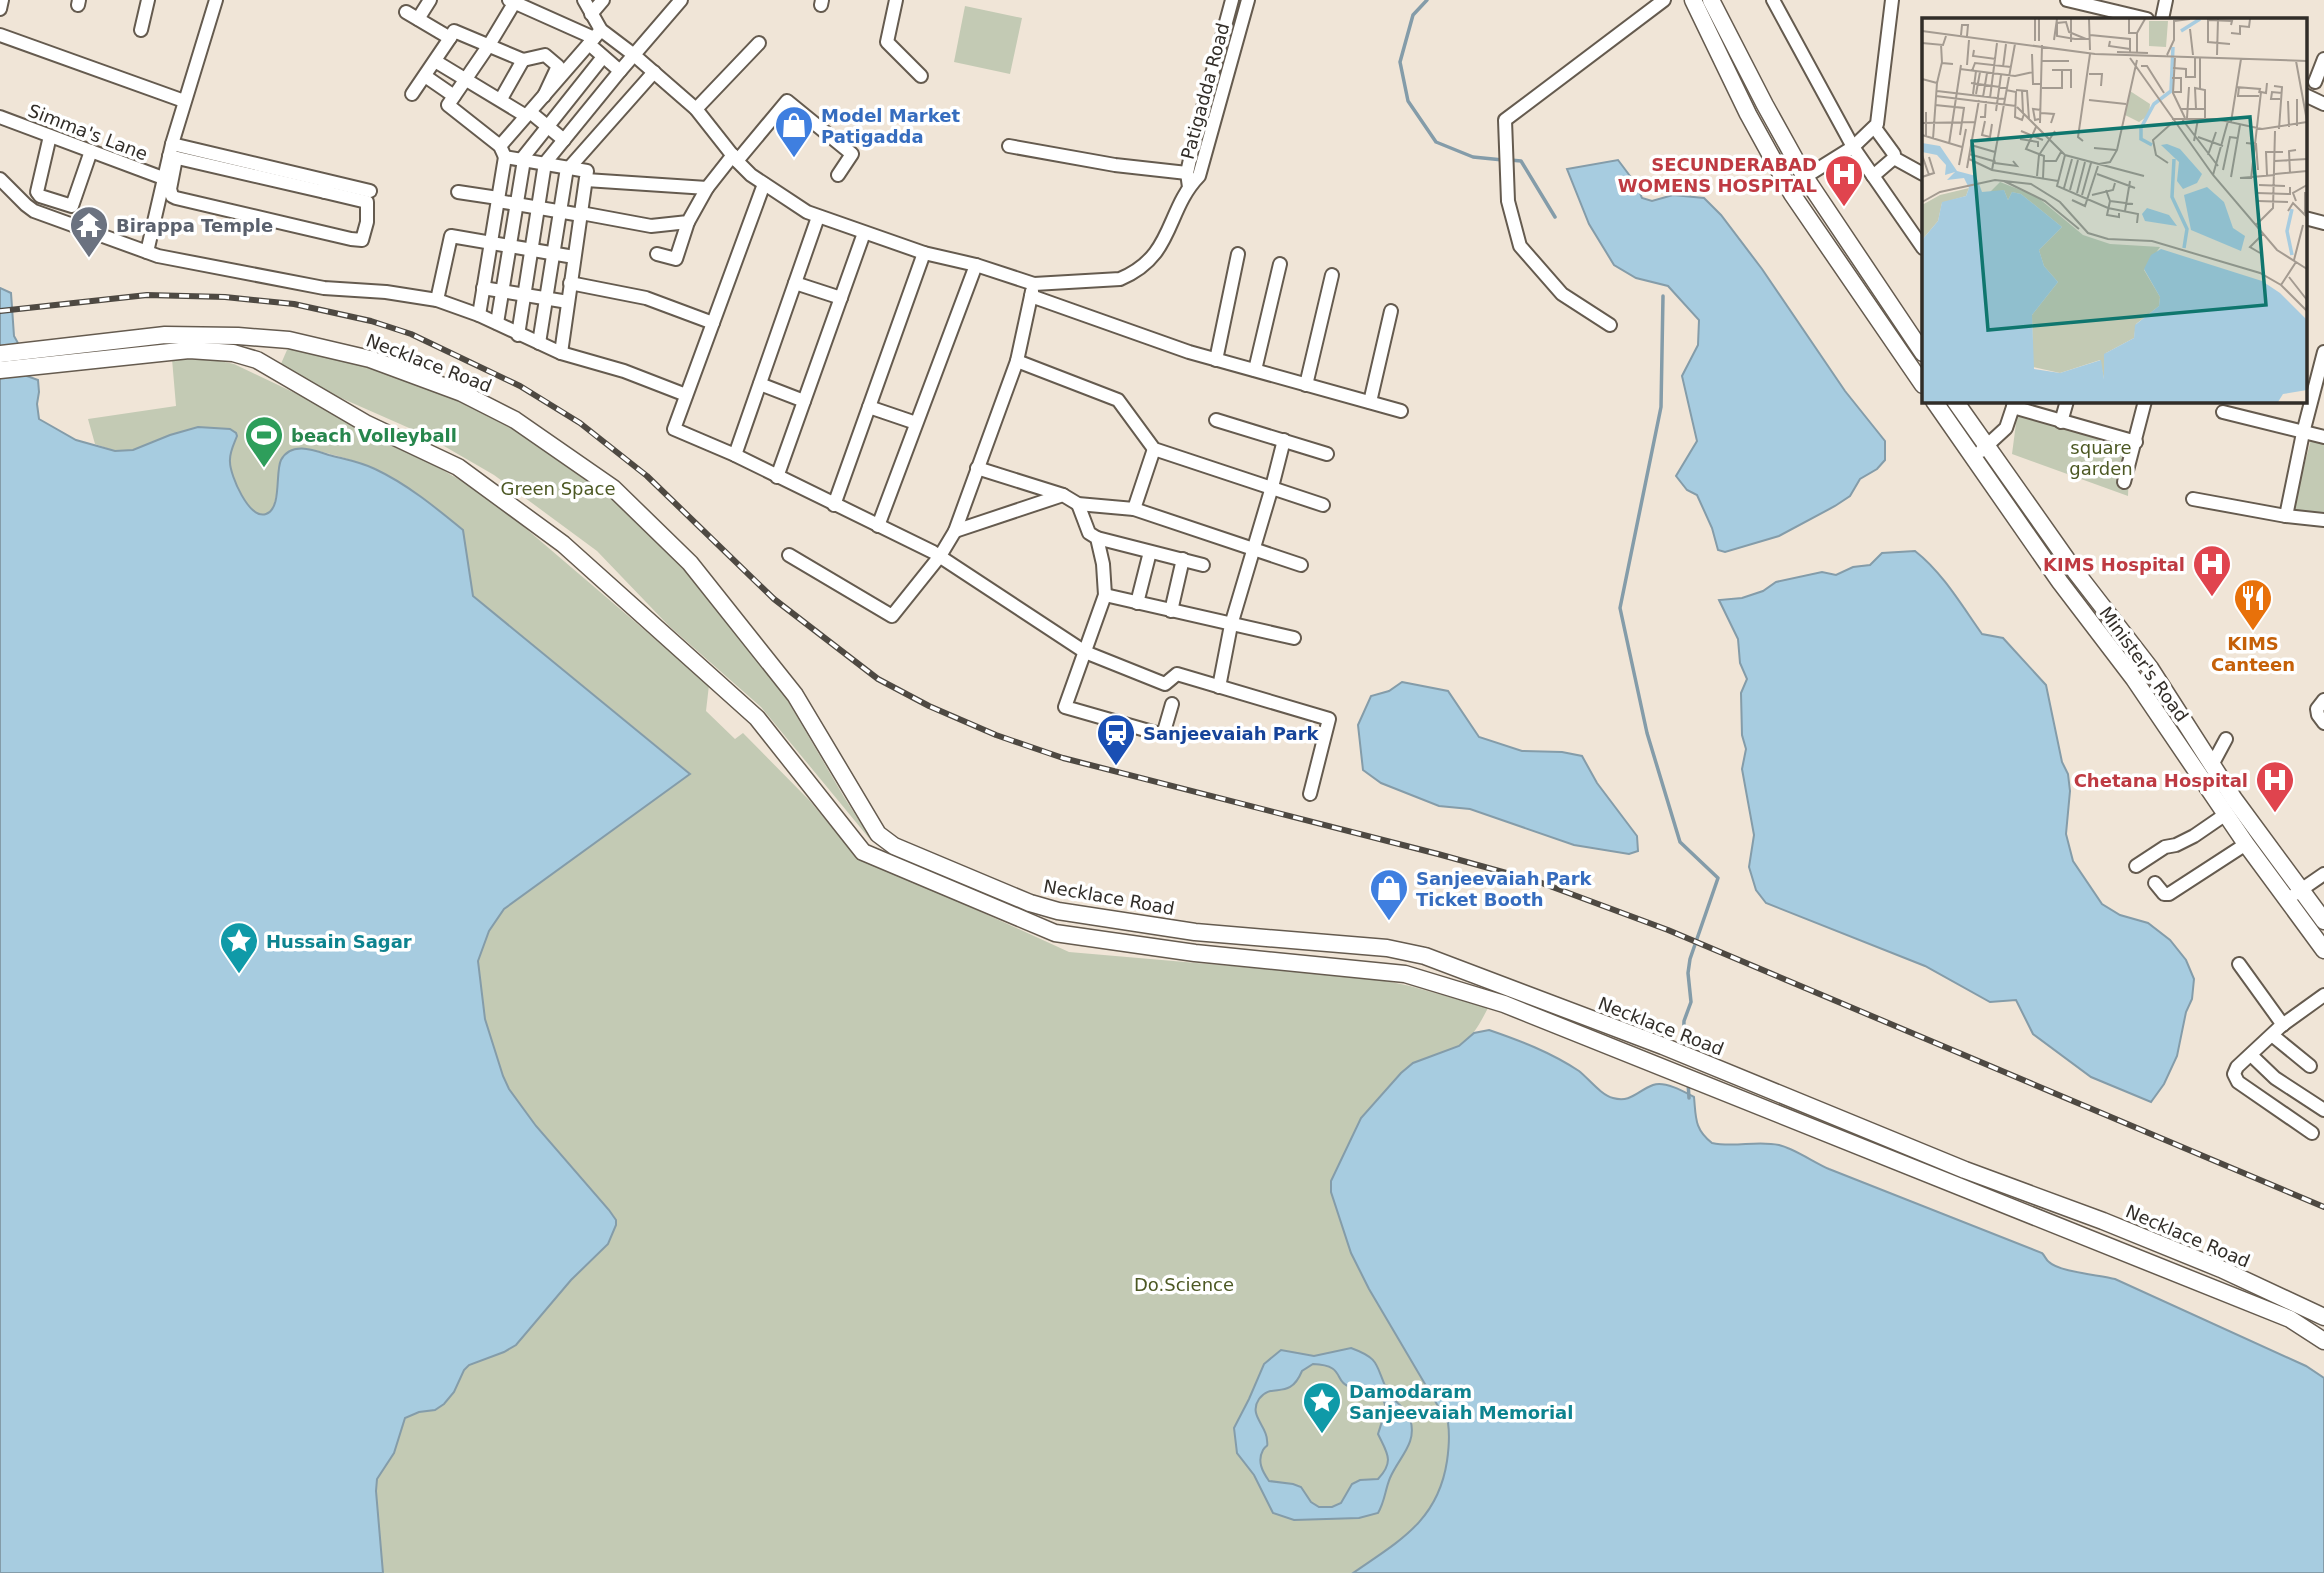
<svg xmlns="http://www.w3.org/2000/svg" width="2324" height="1573" font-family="'DejaVu Sans',sans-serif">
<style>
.green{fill:#c3cab4}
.water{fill:#a7cce0;stroke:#849ca9;stroke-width:2;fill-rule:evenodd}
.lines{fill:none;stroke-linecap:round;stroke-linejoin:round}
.stream{stroke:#849ca9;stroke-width:3.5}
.minor-casing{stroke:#655b4f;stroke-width:16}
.major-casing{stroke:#655b4f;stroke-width:19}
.minor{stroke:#fff;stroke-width:12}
.major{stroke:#fff;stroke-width:16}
.rail-casing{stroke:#4e4942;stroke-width:6}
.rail{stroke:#fff;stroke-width:3.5;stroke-dasharray:10;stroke-linecap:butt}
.labels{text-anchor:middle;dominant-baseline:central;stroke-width:7;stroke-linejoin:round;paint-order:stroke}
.street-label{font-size:18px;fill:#312d28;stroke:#fff}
.shop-label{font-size:18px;font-weight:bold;fill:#366cbe;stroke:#fff;text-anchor:start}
.health-label{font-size:18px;font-weight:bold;fill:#be3a42;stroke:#fff;text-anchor:end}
.worship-label{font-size:18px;font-weight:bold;fill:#5b616d;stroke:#fff;text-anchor:start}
.leisure-label{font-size:18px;font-weight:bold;fill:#27864d;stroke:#fff;text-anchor:start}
.park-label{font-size:18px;fill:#4c5823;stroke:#fff}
.food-label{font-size:18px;font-weight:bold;fill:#c56008;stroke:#fff}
.transit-label{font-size:18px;font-weight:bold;fill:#164399;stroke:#fff;text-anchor:start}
.culture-label{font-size:18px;font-weight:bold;fill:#0d838f;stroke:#fff;text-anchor:start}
.inset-river{fill:none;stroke:#a7cce0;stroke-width:3.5}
.inset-road{fill:none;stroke:#a49b91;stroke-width:2}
.view{fill:#0f766e;fill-opacity:0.15;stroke:#0f766e;stroke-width:3.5}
.inset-edge{fill:none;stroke:#312d28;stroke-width:3.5}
</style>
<rect width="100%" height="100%" fill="#f0e5d7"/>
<g class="green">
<path d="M965 6 1022 18 1010 74 954 62Z"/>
<path d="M291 349 388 369 506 420 586 473 667 547 775 679 844 797 860 822 871 835 869 838 761 707 669 626 597 551 494 475 425 435 307 383 280 366 287 350Z"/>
<path d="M206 358 234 364 381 434 489 497 709 685 706 711 735 739 743 733 810 801 854 854 1069 952 1372 978 1410 986 1488 1008C1480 1023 1473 1038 1457 1047 1427 1063 1415 1055 1391 1086L1331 1192 1351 1253 1369 1289 1448 1423C1450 1436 1449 1447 1447 1461 1438 1521 1399 1541 1353 1573H383L376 1491 377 1479 394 1453 405 1418 419 1412 435 1410 454 1392 464 1370 469 1365 504 1352 516 1345 571 1280 608 1244 616 1225 614 1216 536 1126 509 1089 503 1076 485 1019 478 961 489 931 504 909 690 773 473 596 463 530C442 515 422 501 401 487 393 481 384 473 375 469 364 463 322 451 309 449 302 448 294 448 288 452 273 462 283 519 261 515 245 512 227 471 230 456 231 450 235 443 237 436L198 427 170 435 133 450 115 451 95 444 88 419 176 406 172 359Z"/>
<path d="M2018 408 2133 439 2130 447 2128 496 2012 454Z"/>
<path d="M2313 432 2324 434V518L2291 515Z"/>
</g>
<g class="water">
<path d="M1618 160 1636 184 1642 198 1652 201 1673 195 1704 198 1721 215 1762 269 1845 391 1885 441V460L1877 469 1860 479 1850 496 1835 506 1779 536 1725 552 1718 550 1712 528 1697 495 1687 490 1676 476 1697 441 1682 376 1698 345 1699 320 1668 286 1636 278 1614 265 1589 224 1567 169Z"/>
<path d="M0 288 11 293 14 336 28 361 27 376 38 380 39 392 37 404 39 419 76 440 115 451 133 450 170 435 198 427 230 429 236 433 237 436C234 444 229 453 230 462 230 475 249 520 266 514 282 509 275 472 281 460 291 441 314 450 329 455 344 459 361 462 375 469 407 484 435 507 463 530L473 596 690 774 504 909 489 931 478 961 485 1019 503 1076 509 1089 536 1126 609 1210 616 1220V1225L608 1244 571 1280 516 1345 504 1352 469 1365 464 1370 454 1392 444 1404 435 1410 419 1412 405 1418 394 1453 377 1479 376 1491 383 1573H0Z"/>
<path d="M1915 551C1943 573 1962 606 1982 634L2003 638 2046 685 2062 762 2068 774 2070 791 2066 834 2073 861 2102 904 2120 915 2148 923 2170 940 2186 960 2194 979 2192 999 2186 1012 2177 1056 2164 1084 2151 1102 2091 1077 2033 1034 2016 1000 1990 1002 1925 966 1766 903 1756 890 1749 867 1754 835 1742 769 1746 749 1742 735 1741 693 1747 679 1740 663 1738 639 1719 600 1742 598 1763 591 1776 582 1822 572 1836 575 1853 567 1870 565 1882 553Z"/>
<path d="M1402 682 1448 691 1479 737 1522 751 1562 752 1582 756 1597 783 1637 836 1638 851 1629 854 1574 845 1470 809 1439 806 1381 783 1363 770 1358 725 1371 696 1389 691Z"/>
<path d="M1489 1030C1521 1041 1550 1052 1579 1071 1589 1079 1601 1095 1613 1098 1631 1103 1637 1091 1653 1085 1665 1081 1683 1091 1694 1097 1696 1117 1694 1129 1712 1143 1735 1148 1756 1140 1779 1145 1793 1148 1815 1163 1829 1169L2042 1253C2045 1256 2046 1260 2049 1262 2059 1272 2100 1275 2115 1279L2306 1366 2324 1378V1573H1353C1399 1541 1438 1521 1447 1461 1449 1447 1450 1436 1448 1423L1369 1289 1351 1253 1331 1192V1181L1361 1118 1401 1073 1413 1063 1459 1046 1474 1033Z"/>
<path d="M1351 1348C1381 1359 1375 1365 1387 1390 1392 1402 1407 1407 1410 1419 1418 1443 1399 1457 1390 1478 1385 1490 1385 1501 1378 1513L1359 1518 1294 1520 1273 1513 1254 1475 1237 1453 1234 1428 1249 1399 1264 1364 1281 1350 1314 1356ZM1313 1364C1345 1365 1334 1381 1348 1386 1354 1389 1363 1385 1370 1388 1394 1396 1383 1417 1378 1434 1387 1453 1395 1461 1378 1479L1360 1480 1352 1484 1341 1503 1332 1507H1319L1311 1502 1301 1487 1293 1484 1269 1481C1262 1471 1257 1461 1263 1450 1267 1443 1268 1449 1267 1440 1267 1426 1248 1415 1259 1399 1272 1381 1289 1402 1302 1371Z"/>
</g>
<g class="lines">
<g class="stream">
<path d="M1427 0 1413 15 1400 62 1408 101 1436 142 1473 157 1503 160"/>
<path d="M1510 160 1521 161 1555 217"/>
<path d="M1663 296 1661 407 1620 608 1647 733 1680 842 1718 878 1690 959 1688 973 1691 1002 1684 1021 1683 1050"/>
<path d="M1688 1082 1689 1098"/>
</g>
<defs>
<g id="minor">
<path d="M509 0 594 38"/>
<path d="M516 0 489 45 448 105 500 146 505 157 587 171 561 353"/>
<path d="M584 0 601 30 634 55 696 109 737 161 751 175 807 212 924 253 976 265 1034 284 1120 279C1175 256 1165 211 1199 176L1248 0"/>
<path d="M896 0 887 42 921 76"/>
<path d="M1773 0 1853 147 1923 248"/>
<path d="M2067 0 2147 19"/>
<path d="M78 5 79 0"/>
<path d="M821 5 822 0"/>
<path d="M0 9 2 0"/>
<path d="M406 12 450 38 454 31 523 60 545 55 558 66 544 96"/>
<path d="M591 14 603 0"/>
<path d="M418 19 430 0"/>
<path d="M2162 19 2166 0"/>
<path d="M141 30 148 0"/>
<path d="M0 35 184 101"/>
<path d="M589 44 620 71"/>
<path d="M435 61 526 116"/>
<path d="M425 76 454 96"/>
<path d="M2315 82 2324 59"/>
<path d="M412 94 450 38"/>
<path d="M2305 95 2324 104"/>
<path d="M501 99 523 60"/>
<path d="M696 109 759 43"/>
<path d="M530 112 564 140"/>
<path d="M0 117 163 178"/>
<path d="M1875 128 1894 154V158L1923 174"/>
<path d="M50 136 37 192 40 196 72 206 91 151"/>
<path d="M172 144 370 191"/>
<path d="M500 146 601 30"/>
<path d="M1009 146 1115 165 1187 173"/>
<path d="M169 156 325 192 326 184"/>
<path d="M176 158 170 189 172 196 176 198 351 239 362 240 367 222V202L325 192"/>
<path d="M521 160 603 57"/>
<path d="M737 161 787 101 852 154 838 175"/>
<path d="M569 168 654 72"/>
<path d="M1873 176 1894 158"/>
<path d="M1805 177 1853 147 1877 124 1892 0"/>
<path d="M0 179 26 205 34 211 158 256 324 288 386 292 437 300 479 315 561 353 624 371 686 395"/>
<path d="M586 180 707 188"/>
<path d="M764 184 674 429 735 455 933 552 1085 652 1165 684 1177 674 1329 719 1310 794"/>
<path d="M1189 187 1187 173 1194 141 1232 0"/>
<path d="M458 192 498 198"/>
<path d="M498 201 581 215"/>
<path d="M581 213 651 226 688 222 707 188 733 155"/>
<path d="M2305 218 2324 223"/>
<path d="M147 252 172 144 216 0"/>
<path d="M657 254 676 259 688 222"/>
<path d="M570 283 646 298 713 323"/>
<path d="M795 283 841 298"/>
<path d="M483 288 568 302"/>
<path d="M1032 291 1031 296 1189 352 1401 411"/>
<path d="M437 300 451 236 574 257"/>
<path d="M479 315 505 157"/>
<path d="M497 323 524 160"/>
<path d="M1610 325 1562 294 1520 246 1508 201 1505 120 1664 0"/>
<path d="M518 335 545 163 620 71 681 0"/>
<path d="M539 343 567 168"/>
<path d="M1216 360 1238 254"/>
<path d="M1017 361 1118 400 1154 449 1323 505"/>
<path d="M1255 370 1280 264"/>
<path d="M760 384 804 401"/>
<path d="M1306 385 1332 275"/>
<path d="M1370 402 1391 311"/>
<path d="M869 407 916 423"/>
<path d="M2013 407 2136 442"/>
<path d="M2223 412 2324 437"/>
<path d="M1216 420 1327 454"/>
<path d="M2061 422 2067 401"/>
<path d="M1981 451 2006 428 2015 401"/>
<path d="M735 455 818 217"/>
<path d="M977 468 1063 495"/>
<path d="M777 477 864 233"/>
<path d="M2124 482 2145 401"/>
<path d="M2193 499 2286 516 2324 520"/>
<path d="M1078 504 1089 533 1097 538 1103 564 1105 595 1065 707 1163 735 1172 704"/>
<path d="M834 505 924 253"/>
<path d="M1134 509 1301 565"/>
<path d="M2286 516 2303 433 2324 352"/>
<path d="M878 526 976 265"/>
<path d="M955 531 1063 495 1078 504 1134 509 1154 449"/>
<path d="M1097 538 1203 565"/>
<path d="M789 555 892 616 940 556 955 531 1017 361 1031 296"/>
<path d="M1105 595 1294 638"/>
<path d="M1137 603 1150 552"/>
<path d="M1171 611 1183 559"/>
<path d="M1219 687 1231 625 1272 487 1284 440"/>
<path d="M2324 700 2317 709 2318 715 2324 723"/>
<path d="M2212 765 2226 739"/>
<path d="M2136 866 2165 847 2176 845 2194 836 2226 814"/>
<path d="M2155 883 2164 894H2169L2246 844"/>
<path d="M2295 894 2324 874"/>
<path d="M2239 964 2283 1025"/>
<path d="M2272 1035 2310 1066"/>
<path d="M2251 1055 2275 1078 2324 1110"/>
<path d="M2312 1133 2238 1082 2234 1074 2237 1067 2281 1026 2324 995"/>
</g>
<g id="major">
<path d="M1693 0 1748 114 1792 194 1923 385"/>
<path d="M1711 0 1765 105 1805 177 1923 353"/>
<path d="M0 354 165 335 238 336 289 340 370 359 462 393 515 420 613 488 690 563 795 695 878 834 894 846 1030 903 1058 911 1195 932 1387 948 1425 956 1663 1046 1965 1170 2103 1221 2221 1269 2324 1317"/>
<path d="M0 370 189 350 233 353 257 360 365 423 458 467 563 544 757 718 863 852 1055 933 1195 953 1405 974 1504 1004 2290 1319 2324 1341"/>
<path d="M1934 401 2060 582 2134 679 2246 844 2324 950"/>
<path d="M1955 401 2075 571 2150 668 2234 799 2324 921"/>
</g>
</defs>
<use href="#minor" class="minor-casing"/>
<use href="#major" class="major-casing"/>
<use href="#minor" class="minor"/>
<use href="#major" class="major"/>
<defs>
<path id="rail" d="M0 311 147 295 225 297 294 304 371 321 411 334 520 386 580 423 647 476 774 599 878 679 929 706 996 735 1063 758 1438 854 1539 882 1668 930 2324 1207"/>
</defs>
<use href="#rail" class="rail-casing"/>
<use href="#rail" class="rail"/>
</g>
<defs>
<symbol id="shop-pin" viewBox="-11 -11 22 30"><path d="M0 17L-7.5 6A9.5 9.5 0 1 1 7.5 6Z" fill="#3f7fe0" stroke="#fff"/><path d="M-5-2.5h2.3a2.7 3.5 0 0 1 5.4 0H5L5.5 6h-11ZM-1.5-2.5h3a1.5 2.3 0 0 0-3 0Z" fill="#fff"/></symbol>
<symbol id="hospital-pin" viewBox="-11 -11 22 30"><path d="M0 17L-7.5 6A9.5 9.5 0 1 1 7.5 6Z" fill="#e0444e" stroke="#fff"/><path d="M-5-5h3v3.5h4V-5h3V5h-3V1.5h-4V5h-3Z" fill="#fff"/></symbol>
<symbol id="temple-pin" viewBox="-11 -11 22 30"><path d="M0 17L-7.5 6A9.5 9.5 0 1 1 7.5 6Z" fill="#6b7280" stroke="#fff"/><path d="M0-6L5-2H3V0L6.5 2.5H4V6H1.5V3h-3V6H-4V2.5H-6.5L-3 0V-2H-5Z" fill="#fff"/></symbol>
<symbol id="stadium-pin" viewBox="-11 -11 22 30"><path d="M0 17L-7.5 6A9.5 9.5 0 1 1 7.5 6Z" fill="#2e9e5b" stroke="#fff"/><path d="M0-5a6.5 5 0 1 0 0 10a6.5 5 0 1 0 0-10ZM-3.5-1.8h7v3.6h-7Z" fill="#fff"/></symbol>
<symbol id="restaurant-pin" viewBox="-11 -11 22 30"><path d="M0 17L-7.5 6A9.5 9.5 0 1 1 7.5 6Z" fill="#e8710a" stroke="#fff"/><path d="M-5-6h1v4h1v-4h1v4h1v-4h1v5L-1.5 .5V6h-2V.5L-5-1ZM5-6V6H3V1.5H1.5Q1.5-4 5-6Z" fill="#fff"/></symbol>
<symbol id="station-pin" viewBox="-11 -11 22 30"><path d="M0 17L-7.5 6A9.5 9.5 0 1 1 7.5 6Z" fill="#1a4fb4" stroke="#fff"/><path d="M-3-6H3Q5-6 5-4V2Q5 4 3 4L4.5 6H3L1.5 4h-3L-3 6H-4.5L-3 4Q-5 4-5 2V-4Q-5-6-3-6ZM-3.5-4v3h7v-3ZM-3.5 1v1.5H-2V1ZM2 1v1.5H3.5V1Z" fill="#fff"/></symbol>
<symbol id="sight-pin" viewBox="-11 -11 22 30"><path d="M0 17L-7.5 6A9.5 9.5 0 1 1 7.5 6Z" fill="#0f9aa8" stroke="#fff"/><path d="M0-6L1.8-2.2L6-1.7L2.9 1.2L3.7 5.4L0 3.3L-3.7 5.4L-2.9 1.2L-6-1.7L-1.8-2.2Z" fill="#fff"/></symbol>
</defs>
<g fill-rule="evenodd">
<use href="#shop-pin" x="772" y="103" width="44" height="60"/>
<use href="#hospital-pin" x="1822" y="152" width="44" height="60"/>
<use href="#temple-pin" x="67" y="203" width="44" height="60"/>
<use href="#stadium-pin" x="242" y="413" width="44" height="60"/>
<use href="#hospital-pin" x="2190" y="542" width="44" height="60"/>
<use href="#restaurant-pin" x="2231" y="576" width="44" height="60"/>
<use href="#station-pin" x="1094" y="711" width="44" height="60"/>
<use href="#hospital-pin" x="2253" y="758" width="44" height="60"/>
<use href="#shop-pin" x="1367" y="866" width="44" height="60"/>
<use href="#sight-pin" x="217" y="919" width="44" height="60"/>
<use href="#sight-pin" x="1300" y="1379" width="44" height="60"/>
</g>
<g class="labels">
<g class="street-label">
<text transform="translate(1205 91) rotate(-75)">Patigadda Road</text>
<text transform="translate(88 132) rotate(21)">Simma's Lane</text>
<text transform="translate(429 363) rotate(21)">Necklace Road</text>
<text transform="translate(2144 664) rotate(54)">Minister's Road</text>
<text transform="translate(1109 897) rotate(10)">Necklace Road</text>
<text transform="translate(1661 1026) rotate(21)">Necklace Road</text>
<text transform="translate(2188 1236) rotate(23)">Necklace Road</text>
</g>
<g class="shop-label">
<text x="821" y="115">Model Market<tspan x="821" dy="21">Patigadda</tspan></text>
<text x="1416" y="878">Sanjeevaiah Park<tspan x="1416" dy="21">Ticket Booth</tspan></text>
</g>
<g class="health-label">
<text x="1817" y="164">SECUNDERABAD<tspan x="1817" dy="21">WOMENS HOSPITAL</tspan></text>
<text x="2185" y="564">KIMS Hospital</text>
<text x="2248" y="780">Chetana Hospital</text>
</g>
<g class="worship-label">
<text x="116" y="225">Birappa Temple</text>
</g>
<g class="leisure-label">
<text x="291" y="435">beach Volleyball</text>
</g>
<g class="park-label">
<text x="2101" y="447">square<tspan x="2101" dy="21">garden</tspan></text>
<text x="558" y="488">Green Space</text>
<text x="1184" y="1284">Do.Science</text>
</g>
<g class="food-label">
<text x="2253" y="643">KIMS<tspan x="2253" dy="21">Canteen</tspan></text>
</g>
<g class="transit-label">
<text x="1143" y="733">Sanjeevaiah Park</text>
</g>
<g class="culture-label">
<text x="266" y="941">Hussain Sagar</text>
<text x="1349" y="1391">Damodaram<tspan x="1349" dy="21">Sanjeevaiah Memorial</tspan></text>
</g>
</g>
<g transform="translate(1922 18)">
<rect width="385" height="385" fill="#f0e5d7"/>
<path d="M227 3H246L244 29 227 28ZM208 73 228 86 227 97 217 104 203 97ZM78 164 114 178 161 217 188 226 238 229 222 252 238 279 237 288 214 306 212 320 184 335 182 361 178 342 138 355 111 349 110 297 136 264 122 248 117 232 140 209 99 176 90 174 86 182 82 172 66 176ZM47 170 44 178 20 185 16 203 0 222V187L18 177Z" fill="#c3cab4"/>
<path d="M0 125 18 128 35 153 54 158 60 174 82 172 86 182 90 174 99 176 140 209 117 232 122 248 136 264 110 297 112 351 138 355 179 342 182 361V336L212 320 213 307 237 288 238 279 222 251 229 237 239 231 340 263 358 275 385 302V372L361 376 356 384H0V222L16 203 20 184 44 178 47 170 42 160 25 162 33 154 23 157 24 147 15 137 0 134ZM245 126 258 131 280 156 275 165 261 171 255 163 257 144 239 127ZM285 169 302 184 311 210 323 218 319 233 269 212 262 177ZM225 190 247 197 255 208 223 203 220 196Z" fill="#a7cce0"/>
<path class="inset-river" d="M259 13 278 1M230 127 219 121V110L232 86 249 73 251 29M252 141 250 179 265 211 262 230M370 237 365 213 370 191"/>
<path class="inset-road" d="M113 1V23M117 1V23M167 1 168 32M207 1V15H215M268 11 271 37M0 13 173 36 385 43M309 15 318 16V8L327 9 328 1M39 17 40 7H46L45 18M168 17 208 21V34M164 21 147 14 144 4 135 5V18L153 21H167M132 22 135 1M188 23 187 28 208 31M149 24V1M0 25 21 27 24 18M19 26 20 45 31 46M308 26 286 24V2L310 3 309 7M52 32 51 38 74 41M195 34 226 35M215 34V15L223 1M110 36 111 66H119M245 37 252 22V3L268 1M295 37 296 1M253 39 251 75 263 100M208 40 291 157 355 232 385 251M278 40V71M119 43H147M374 43 385 103M45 47 47 22M219 48H225L242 75M81 49 84 26M251 50 264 51V59H273V40M38 51 93 58 111 54M130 52H149V70M50 53 53 45 89 49M167 56H180L179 68M250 60H259V74H251M0 61 15 65 20 44M49 65 85 70M352 68 360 69 357 111M314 69 338 71 337 75M317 69 316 78H337M120 70H140V52M84 72 94 74 93 99 100 102 102 96M94 72 105 73 107 101M100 72 101 95M15 73 83 81M51 76 54 53M54 76 58 54M14 78 94 88M61 79 65 55M68 80 75 25M358 81H349L350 74 360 75M375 81V108M167 82 204 86M366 83 367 109M13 87 42 90 38 117M95 89 143 137 222 158M258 91H283M274 91 273 70 283 72V101M74 93 79 57M119 95 132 96 129 105M58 99H63L64 83M265 100 267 69M117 101 113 102 111 91 119 92M250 101H294L340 111 385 104M260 101 296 148M63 103 60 117 68 119 70 106M309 104 319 41M0 105 53 104M118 105 120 27M114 109 104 131 122 138 121 160M99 113 121 122M0 117 40 129M4 118V94M276 119 301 128M11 121 15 65M98 121 116 124V129M161 123 156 119 168 36M272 123 276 101M324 125 334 126 336 152M27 126 39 47M49 127 73 134M172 130 194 132M47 136 71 143M0 137 7 157M143 137 135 168 186 190 216 196 215 205M286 137 294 114M47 141 70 152 136 163M72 141 73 145 95 148 91 143M122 143H134L139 134M353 143 385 141M246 145 234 137 231 122 251 104M177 146 188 144 195 132 215 42M37 147 44 111M45 150 57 82M70 152 93 26M301 152 308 119 315 120M368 155 367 133 374 132M175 156 213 170M353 156 385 153M291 157 306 103M345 157 344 134H361M115 158 117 137 133 113M0 159 12 155 7 139M309 159 318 107M318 160 353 157M329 161 339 74 344 75 345 65M82 163 123 183 157 211M337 167 363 168M142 170 150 141M148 172 156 142M184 172 188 183 185 197 197 199V195M155 175 163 144M335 175 368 176V169M160 177 169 145M170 177 191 172 193 165M150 182 163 188 176 148M188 183 211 186M336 183 366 184M374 183 371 175 385 167M0 184 18 174 73 162 109 166 138 184 166 215 186 221 230 223 338 255 359 267 385 293M203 193 208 163M366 193 371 185 385 199M383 196V174M334 207 351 190 353 113M338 235 328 229 341 216M372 242 381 207M367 259 385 282M359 267 374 244"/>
<path class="view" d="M328 99 344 287 66 312 50 123Z"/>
<rect width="385" height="385" class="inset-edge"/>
</g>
</svg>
